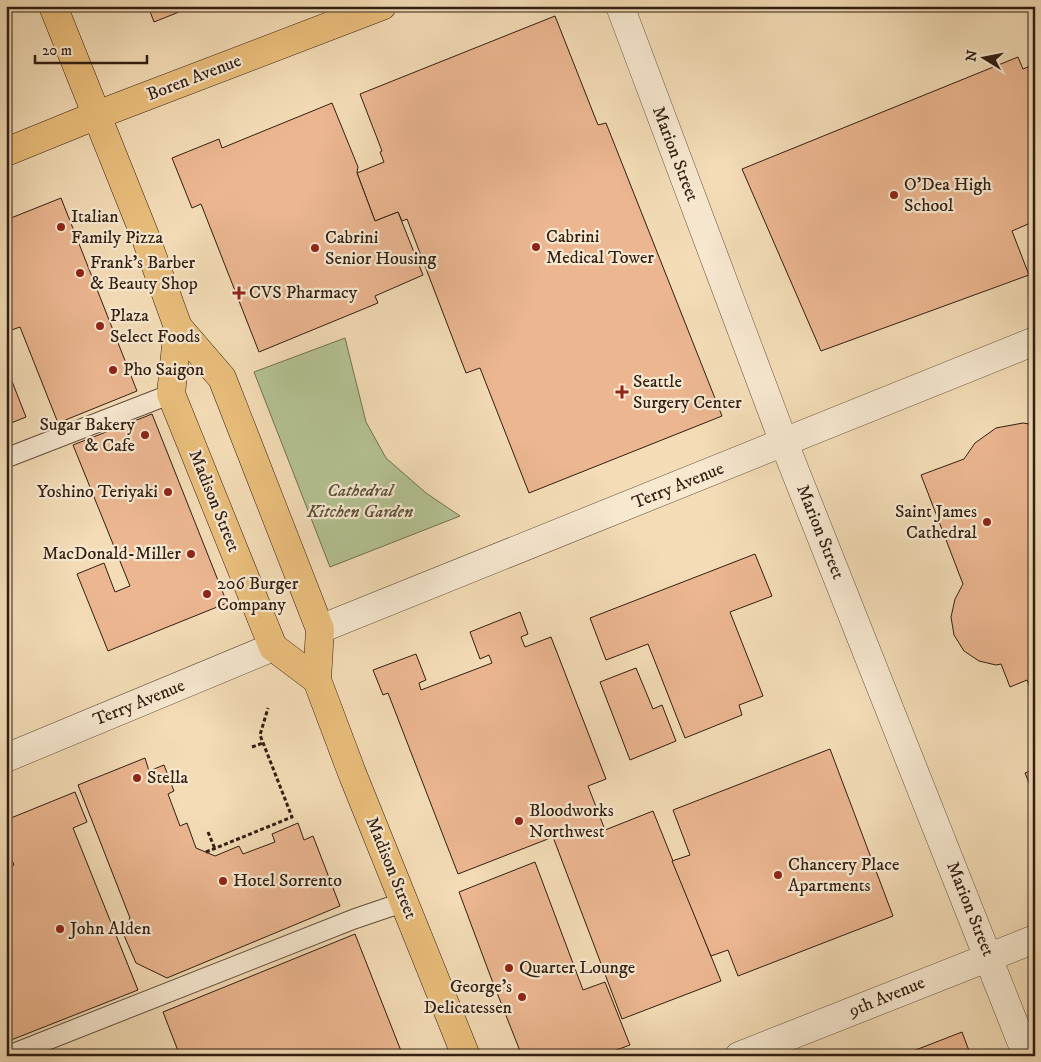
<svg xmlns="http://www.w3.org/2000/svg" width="1041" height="1062" font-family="'IM FELL DW Pica',serif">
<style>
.green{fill:#b4c293;stroke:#727053}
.building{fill:#ebb690;stroke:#311e13}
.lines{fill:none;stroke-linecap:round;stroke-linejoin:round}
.service-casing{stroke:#624e3c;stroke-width:21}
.minor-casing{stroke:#624e3c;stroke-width:29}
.tertiary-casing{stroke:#624e3c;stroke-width:29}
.primary-casing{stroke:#311e13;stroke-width:29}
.path{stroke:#311e13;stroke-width:3;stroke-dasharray:4 2.5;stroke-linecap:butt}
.service{stroke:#f7e8d0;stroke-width:19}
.minor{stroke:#f7e8d0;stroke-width:28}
.tertiary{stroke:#f7e8d0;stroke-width:28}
.primary{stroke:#eabe7b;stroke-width:28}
.poi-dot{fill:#8f2418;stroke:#f7e8d0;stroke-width:2}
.labels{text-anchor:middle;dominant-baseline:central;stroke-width:4.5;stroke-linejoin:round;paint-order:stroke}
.street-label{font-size:18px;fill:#311e13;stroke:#f7e8d0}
.poi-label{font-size:18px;fill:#311e13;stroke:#f7e8d0;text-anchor:start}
.park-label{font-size:18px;font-style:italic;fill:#584f39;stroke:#f7e8d0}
</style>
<rect width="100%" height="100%" fill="#f3dcb6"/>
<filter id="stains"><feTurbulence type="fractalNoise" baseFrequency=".004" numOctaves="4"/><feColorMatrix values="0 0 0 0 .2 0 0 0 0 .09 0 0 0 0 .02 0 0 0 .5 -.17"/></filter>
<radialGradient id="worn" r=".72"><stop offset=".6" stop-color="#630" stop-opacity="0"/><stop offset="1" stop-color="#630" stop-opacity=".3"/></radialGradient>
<path class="green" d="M345 338 366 422 386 458 426 493 460 516 330 567 254 372Z"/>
<g class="building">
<path d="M148 6H194L154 22Z"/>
<path d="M555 16 598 125 606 123 722 416 529 493 480 368 466 373 407 219 402 221 398 212 375 221 357 173 384 162 380 152 382 151 360 94Z"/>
<path d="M1018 57 1023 69 1035 64V221L1012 231 1029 275 821 351 742 169Z"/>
<path d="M332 103 358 167 357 173 375 221 398 212 423 275 375 296 378 303 259 352 201 204 192 208 172 158 219 139 222 148Z"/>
<path d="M61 198 137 391 58 423 20 327 6 332V220Z"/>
<path d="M6 366 26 417 6 425Z"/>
<path d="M152 414 227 603 108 651 77 574 104 563 115 592 130 586 73 445Z"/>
<path d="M1023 423 1035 425V701L1027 680 1010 687 1001 664 996 665 979 661 964 651 954 635 951 617 955 599 963 584 921 475 964 459 975 443 996 428Z"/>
<path d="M755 554 772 596 730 612 763 696 739 705 742 715 685 738 648 644 606 660 590 618Z"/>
<path d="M520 612 528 634 521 637 525 647 551 637 606 779 588 786 605 830 653 811 721 981 622 1019 553 837 458 874 388 693 383 695 373 670 416 654 426 680 419 683 421 690 492 663 489 655 480 659 470 632Z"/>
<path d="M636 668 653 709 662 705 676 741 630 760 600 682Z"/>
<path d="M830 749 893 916 738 976 728 950 711 956 672 861 690 855 673 810Z"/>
<path d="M145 758 149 771 164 765 174 791 168 794 180 826 187 823 196 848 215 856 239 846 243 854 275 842 272 834 298 823 304 840 313 836 340 906 167 978 136 963 123 933 130 918 78 785Z"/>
<path d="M1035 769V797L1025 773Z"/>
<path d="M75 792 87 822 73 828 138 990 6 1042V868L14 865 6 847V820Z"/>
<path d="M535 862 583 990 605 982 630 1045 608 1053 609 1056H522L490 975 459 892Z"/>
<path d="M355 934 403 1056H180L163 1012Z"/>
<path d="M962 1032 971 1056H900Z"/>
</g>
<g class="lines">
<defs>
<g id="service">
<path d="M6 458 171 394"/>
<path d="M7 1056 354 919 404 902"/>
</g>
<g id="minor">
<path d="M620 6 784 443 1027 1056"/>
<path d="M320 629 1035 341"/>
<path d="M6 758 273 647"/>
</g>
<path id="tertiary" d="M739 1056 1035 939"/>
<g id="primary">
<path d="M53 6 145 236 178 327 222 378 320 629 317 680 352 773 466 1056"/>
<path d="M6 152 97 115 382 6"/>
<path d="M178 327 171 394 273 647 317 680"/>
</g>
</defs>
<use href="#service" class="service-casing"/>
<use href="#minor" class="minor-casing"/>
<use href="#tertiary" class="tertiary-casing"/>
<use href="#primary" class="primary-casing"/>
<g class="path">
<path d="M252 747 263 743"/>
<path d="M208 832 215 849"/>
<path d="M206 852 292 817 260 735 268 708"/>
</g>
<use href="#service" class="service"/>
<use href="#minor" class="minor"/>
<use href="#tertiary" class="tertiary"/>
<use href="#primary" class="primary"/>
</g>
<g class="poi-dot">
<circle cx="894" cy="195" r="5"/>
<circle cx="61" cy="227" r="5"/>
<circle cx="536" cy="247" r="5"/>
<circle cx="315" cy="248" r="5"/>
<circle cx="80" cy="273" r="5"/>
<path d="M236.5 285.5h5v5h5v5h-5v5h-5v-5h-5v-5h5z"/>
<circle cx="100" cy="326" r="5"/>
<circle cx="113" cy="370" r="5"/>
<path d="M619.5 384.5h5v5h5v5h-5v5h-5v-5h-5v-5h5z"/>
<circle cx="145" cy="435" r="5"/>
<circle cx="168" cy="492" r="5"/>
<circle cx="987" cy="522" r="5"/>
<circle cx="191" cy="554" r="5"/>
<circle cx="207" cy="594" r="5"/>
<circle cx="137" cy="778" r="5"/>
<circle cx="519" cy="821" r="5"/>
<circle cx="778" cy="875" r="5"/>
<circle cx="223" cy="881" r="5"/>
<circle cx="60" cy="929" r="5"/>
<circle cx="509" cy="968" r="5"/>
<circle cx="522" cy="997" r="5"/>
</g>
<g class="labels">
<g class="street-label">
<text transform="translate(194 78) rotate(-21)">Boren Avenue</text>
<text transform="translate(675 154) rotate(69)">Marion Street</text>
<text transform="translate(678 486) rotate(-22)">Terry Avenue</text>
<text transform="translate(214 501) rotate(68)">Madison Street</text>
<text transform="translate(820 532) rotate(68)">Marion Street</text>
<text transform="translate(139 703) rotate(-22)">Terry Avenue</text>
<text transform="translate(391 868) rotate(68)">Madison Street</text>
<text transform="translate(970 909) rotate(68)">Marion Street</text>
<text transform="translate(887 997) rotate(-22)">9th Avenue</text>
</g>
<g class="poi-label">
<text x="904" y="185">O'Dea High<tspan x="904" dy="21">School</tspan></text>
<text x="71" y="217">Italian<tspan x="71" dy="21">Family Pizza</tspan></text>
<text x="546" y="237">Cabrini<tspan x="546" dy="21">Medical Tower</tspan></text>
<text x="325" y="238">Cabrini<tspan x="325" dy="21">Senior Housing</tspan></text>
<text x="90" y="263">Frank's Barber<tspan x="90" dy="21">&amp; Beauty Shop</tspan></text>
<text x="249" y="293">CVS Pharmacy</text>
<text x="110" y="316">Plaza<tspan x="110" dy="21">Select Foods</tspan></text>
<text x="123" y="370">Pho Saigon</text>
<text x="633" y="382">Seattle<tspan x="633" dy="21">Surgery Center</tspan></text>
<text x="135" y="425" text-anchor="end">Sugar Bakery<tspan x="135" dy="21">&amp; Cafe</tspan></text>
<text x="158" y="492" text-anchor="end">Yoshino Teriyaki</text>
<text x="977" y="512" text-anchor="end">Saint James<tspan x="977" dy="21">Cathedral</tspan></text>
<text x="181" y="554" text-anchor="end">MacDonald-Miller</text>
<text x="217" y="584">206 Burger<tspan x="217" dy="21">Company</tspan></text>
<text x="147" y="778">Stella</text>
<text x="529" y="811">Bloodworks<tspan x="529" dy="21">Northwest</tspan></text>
<text x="788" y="865">Chancery Place<tspan x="788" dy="21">Apartments</tspan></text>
<text x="233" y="881">Hotel Sorrento</text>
<text x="70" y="929">John Alden</text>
<text x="519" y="968">Quarter Lounge</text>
<text x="512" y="987" text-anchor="end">George's<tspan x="512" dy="21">Delicatessen</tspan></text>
</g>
<g class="park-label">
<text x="360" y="491">Cathedral<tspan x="360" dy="21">Kitchen Garden</tspan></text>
</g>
</g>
<rect width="1041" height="1062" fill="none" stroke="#f3dcb6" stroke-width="25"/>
<rect x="8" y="8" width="1026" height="1047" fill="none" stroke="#311e13" stroke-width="2.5"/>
<rect x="12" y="12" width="1016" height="1037" fill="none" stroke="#311e13"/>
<g transform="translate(984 58) rotate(280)" stroke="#f7e8d0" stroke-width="4" paint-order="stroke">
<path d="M0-4L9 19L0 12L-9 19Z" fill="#311e13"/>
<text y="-8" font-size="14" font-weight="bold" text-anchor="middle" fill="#311e13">N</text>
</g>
<path d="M35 55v8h112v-8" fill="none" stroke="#311e13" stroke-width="2.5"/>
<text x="42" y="55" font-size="15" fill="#311e13" stroke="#f7e8d0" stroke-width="4" paint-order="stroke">20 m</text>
<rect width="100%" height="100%" filter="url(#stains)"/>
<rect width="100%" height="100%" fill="url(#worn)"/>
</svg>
